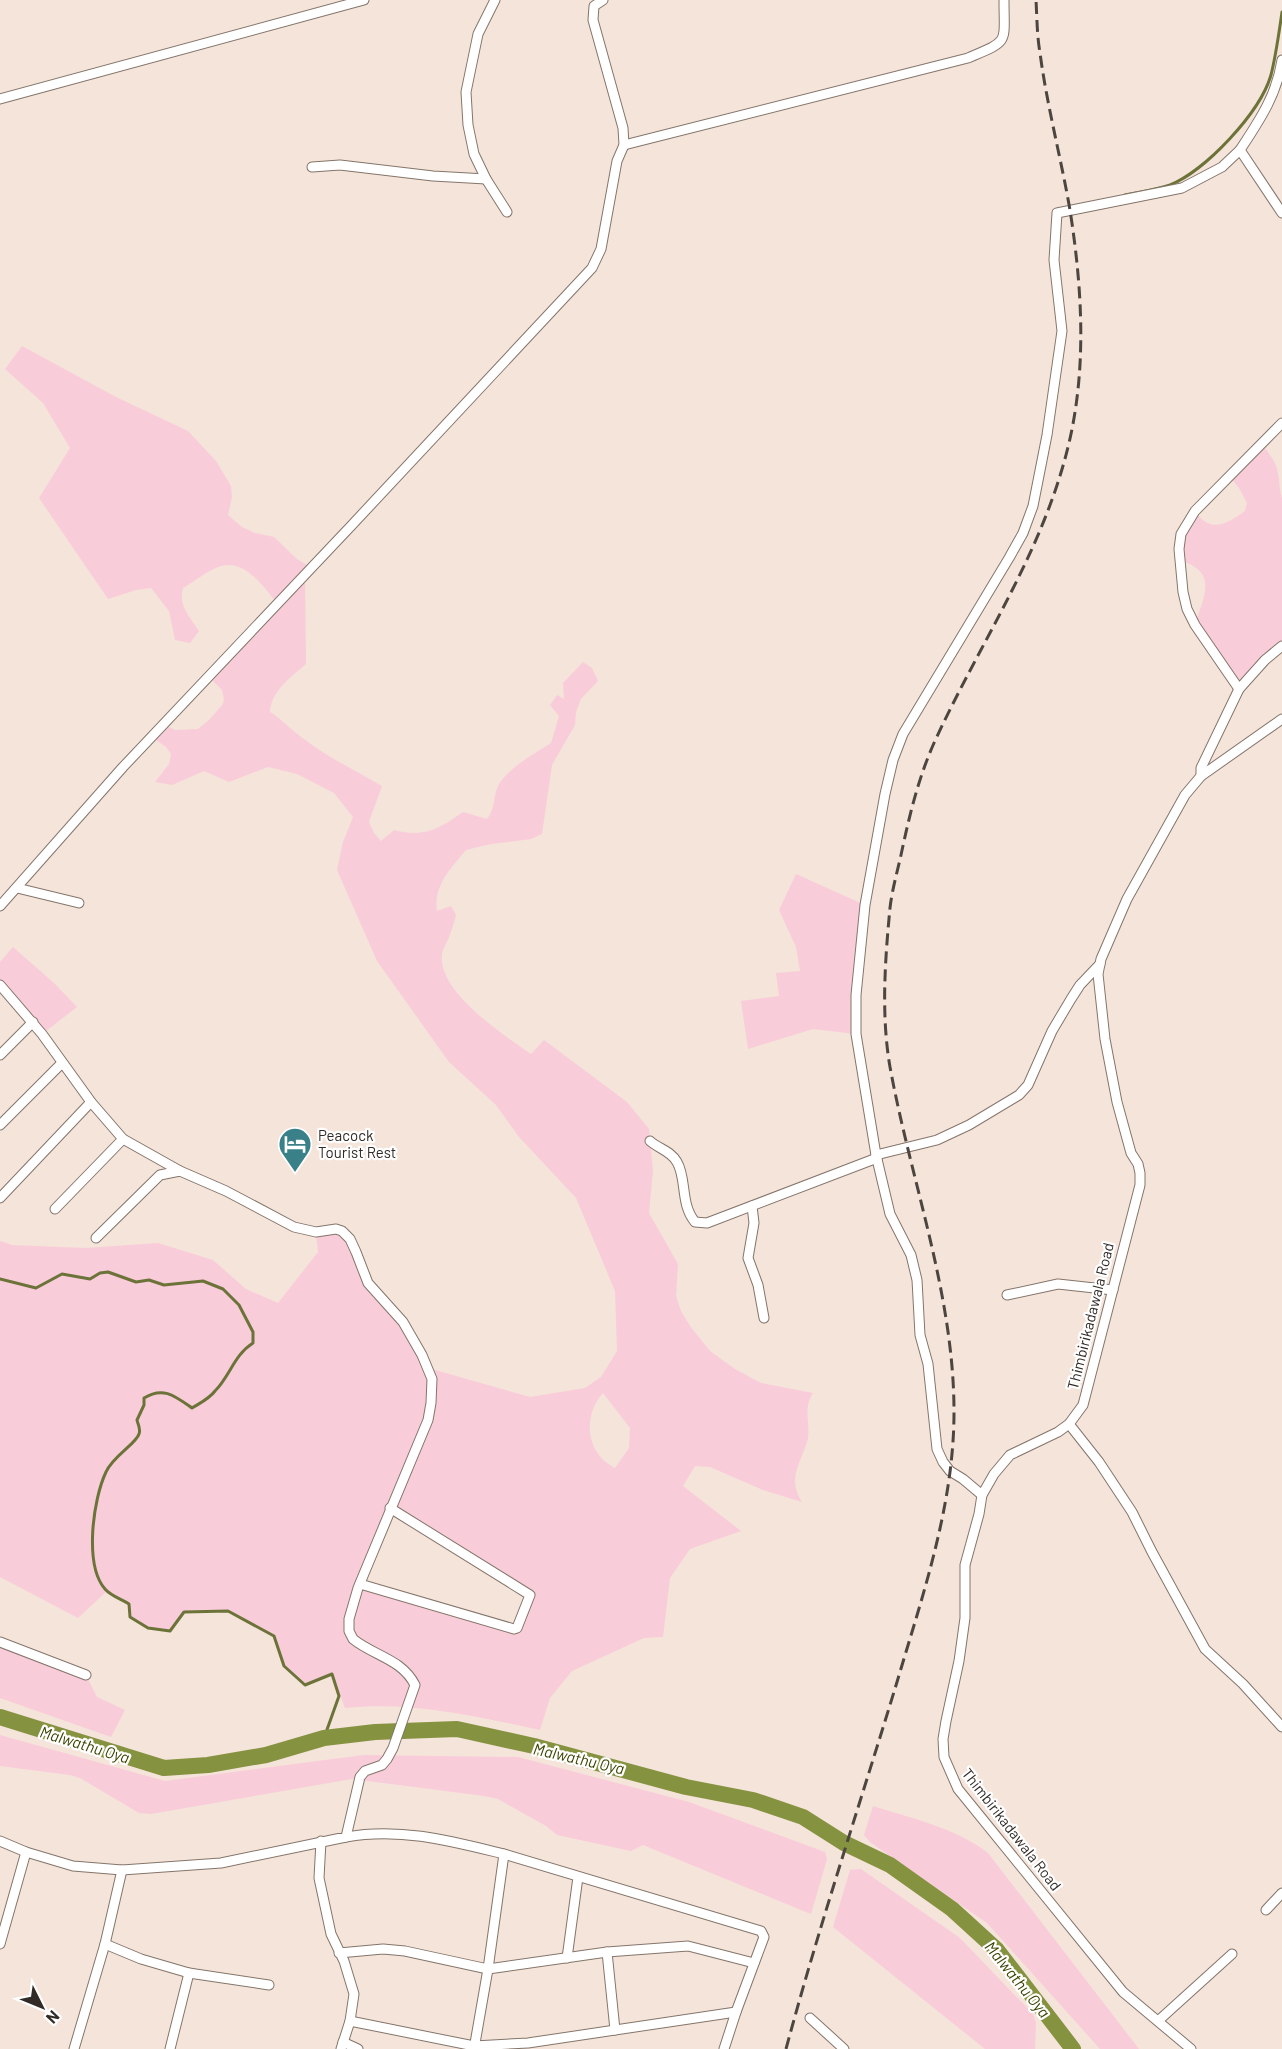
<svg xmlns="http://www.w3.org/2000/svg" width="1282" height="2049" font-family="Barlow,sans-serif">
<style>
.green{fill:#f9ccda;fill-rule:evenodd}
.lines{fill:none;stroke-linecap:round;stroke-linejoin:round}
.stream{stroke:#6c7338;stroke-width:3}
.river{stroke:#859240;stroke-width:16}
.minor-casing{stroke:#84756b;stroke-width:11}
.minor{stroke:#fff;stroke-width:9}
.rail{stroke:#4d4540;stroke-width:3;stroke-dasharray:12 6;stroke-linecap:butt}
.labels{text-anchor:middle;dominant-baseline:central;stroke-width:4.5;stroke-linejoin:round;paint-order:stroke}
.poi-label{font-size:15px;fill:#312a26;stroke:#fff;text-anchor:start}
.street-label{font-size:15px;fill:#312a26;stroke:#fff}
.water-label{font-size:16px;font-style:italic;fill:#3b4301;stroke:#fff}
</style>
<rect width="100%" height="100%" fill="#f5e4d9"/>
<g class="green">
<path d="M22 346 116 397 188 431 216 461 231 486 232 497 228 515 242 527 255 533 274 537 297 559 312 568 305 575 306 664C291 677 271 691 270 712 280 718 286 725 295 732 321 754 353 769 382 786L369 822 374 833 381 841 394 830C424 838 439 829 463 812L487 819C496 808 493 794 499 784 511 766 534 754 551 743L559 716 550 705 557 695 564 699 563 683 583 662 592 668 598 681 581 699 576 712 575 725 552 765 542 834 531 839 491 844 466 850C451 868 433 886 437 911L451 906 456 915C454 922 452 930 449 937 447 943 443 948 442 954 437 992 504 1035 531 1054L544 1040 627 1102 649 1129 653 1171 649 1213 678 1264 676 1296 681 1311 690 1326 710 1351 735 1369 761 1383 813 1393C803 1408 810 1421 808 1438 805 1452 796 1465 795 1480 795 1488 798 1496 802 1502L763 1490 710 1467 695 1466 683 1486 741 1531 690 1549 670 1578 663 1637 644 1638 572 1671 550 1698 540 1730C475 1716 411 1701 345 1708L332 1674 305 1685 284 1666 274 1636 228 1611 184 1612 170 1631 148 1628 130 1617 129 1603 106 1592 78 1618 0 1577V1241L12 1245 85 1248 158 1243 213 1260 246 1289 278 1303 318 1252 316 1232 342 1231 362 1271 403 1322 428 1368 530 1397 585 1388 601 1377 617 1351 615 1291 576 1198 519 1137 496 1105 449 1062 377 961 337 870 343 842 353 817 334 793 297 774 268 767 229 782 204 771 172 785 155 782 169 764 171 754 166 747 152 737 163 724 175 730 198 729 209 720 223 704 224 699 222 690 208 676 277 603C264 587 245 559 221 566 208 570 195 581 183 588 178 606 190 617 199 631L190 643 175 640 169 611 151 588 136 590 108 599 39 498 70 448 43 403 5 369ZM603 1393 630 1428 629 1448 615 1468C586 1454 582 1416 603 1393ZM391 1508 530 1595 514 1629 360 1584Z"/>
<path d="M1262 444C1269 454 1277 462 1278 474 1280 483 1279 489 1282 498V646L1239 689 1195 625C1204 595 1219 572 1179 560V549L1195 511C1210 534 1227 524 1245 511L1247 503 1239 488 1230 477Z"/>
<path d="M796 874 865 905 856 1034 813 1029 748 1049 741 1001 779 996 776 973 800 971 796 947 779 910Z"/>
<path d="M13 947 54 983 77 1007 42 1034 0 985V962Z"/>
<path d="M0 1642 86 1675 97 1697 125 1710 111 1737 0 1698Z"/>
<path d="M0 1735 165 1781 364 1755 518 1757 689 1802 825 1852 827 1859 811 1914 643 1845 631 1851 557 1835 546 1826 498 1799 484 1796 352 1779 151 1814 139 1813 80 1778 70 1775 0 1766Z"/>
<path d="M873 1806C911 1818 956 1828 988 1853L1139 2049H1100L987 1923 870 1842 864 1835Z"/>
<path d="M861 1869 960 1938 1033 2014 1036 2023 1035 2049H985L833 1927 850 1870Z"/>
</g>
<g class="lines">
<g class="stream">
<path d="M1125 195C1139 192 1156 190 1170 185 1205 171 1260 113 1271 75 1276 55 1279 33 1282 12"/>
<path d="M0 1279 36 1288 62 1274 90 1279 100 1273 108 1272 136 1282 149 1280 164 1285 203 1281 223 1289 239 1305 253 1332V1343C234 1355 230 1376 215 1391 209 1399 200 1403 192 1408 175 1396 163 1386 144 1398V1405L137 1420C138 1425 141 1429 139 1434 136 1444 113 1456 106 1472 93 1499 84 1565 105 1589 111 1596 121 1599 129 1604L130 1617 148 1628 170 1631 184 1612 228 1611 274 1636 284 1666 305 1685 332 1674 339 1696 324 1738"/>
</g>
<path class="river" d="M0 1717 164 1768 208 1765 266 1755 324 1738 375 1732 457 1729 534 1746 686 1787 753 1800 803 1817 844 1843 890 1865 952 1909 997 1950 1073 2049"/>
<defs>
<g id="minor">
<path d="M495 0 478 34 466 92 468 125 474 154 486 179 507 212"/>
<path d="M1282 60C1277 95 1259 121 1240 150L1282 213"/>
<path d="M0 99 364 0"/>
<path d="M624 145 968 58C1010 40 1004 45 1004 0"/>
<path d="M312 167 340 165 433 176 486 179"/>
<path d="M1239 689 1195 625 1187 609 1183 592 1179 549 1181 534 1195 511 1282 423"/>
<path d="M1201 776V768L1239 689 1265 660 1282 646"/>
<path d="M17 888 79 903"/>
<path d="M0 906 123 767 351 526 592 268 601 249 617 161 624 145 623 128 593 20 594 6 603 0"/>
<path d="M0 985 42 1034 91 1102 123 1139 180 1171 226 1191 294 1227 316 1232 336 1229 342 1231 350 1239 356 1252 368 1283 403 1322 422 1355 432 1379 431 1403 428 1420 358 1588 349 1619V1631L353 1639C374 1656 402 1659 415 1685L393 1748 387 1759 382 1765 365 1771 360 1777 346 1837 221 1863 122 1870 73 1866 26 1852 0 1841"/>
<path d="M0 1055 33 1022"/>
<path d="M0 1125 62 1063"/>
<path d="M650 1141C659 1149 671 1151 677 1162 687 1179 680 1204 695 1222L707 1223 877 1158"/>
<path d="M876 1155 937 1140 969 1125 1019 1095 1028 1085 1052 1031 1071 999 1080 985 1100 964"/>
<path d="M0 1198 91 1102"/>
<path d="M752 1206 754 1223 748 1258 758 1285 764 1318"/>
<path d="M55 1209 123 1139"/>
<path d="M96 1238 160 1175 180 1171"/>
<path d="M1007 1295 1058 1284 1113 1290"/>
<path d="M1069 1424 1099 1462 1132 1512 1152 1552 1205 1649 1243 1684 1282 1727"/>
<path d="M982 1495 963 1479 950 1471 943 1462 937 1449 928 1364 920 1335 917 1280 911 1255 890 1214 876 1155 856 1034V995L865 905 885 794 893 760 903 734 1009 558 1023 533 1033 506 1047 435 1062 331 1054 260 1057 213 1182 188 1222 167 1240 150"/>
<path d="M360 1584 514 1629 517 1628 530 1595 390 1508"/>
<path d="M0 1642 86 1675"/>
<path d="M346 1837C400 1827 451 1841 504 1854L488 1969 474 2049"/>
<path d="M321 1841 319 1878 331 1934 344 1961 354 1994 350 2021 341 2049"/>
<path d="M1266 1910 1282 1893"/>
<path d="M0 1944 26 1852"/>
<path d="M105 1944 141 1959 189 1973 269 1985"/>
<path d="M607 1952 615 2030"/>
<path d="M339 1953 383 1949 405 1951 488 1969 607 1952 688 1946 754 1963"/>
<path d="M567 1958 578 1877"/>
<path d="M810 2018 844 2049"/>
<path d="M350 2021 474 2046 528 2043 736 2012 764 1937 761 1931 504 1854"/>
<path d="M1158 2021 1232 1954"/>
<path d="M343 2042 358 2049"/>
<path d="M74 2049 105 1944 122 1870"/>
<path d="M170 2049 189 1973"/>
<path d="M724 2049 736 2012"/>
<path d="M1191 2049 1123 1992 958 1789 944 1757 943 1739 946 1721 959 1661 965 1618V1565L979 1514 982 1495 994 1474 1010 1455 1058 1432 1069 1424 1083 1405 1140 1185V1173L1138 1164 1131 1153 1117 1102 1105 1039 1098 974 1101 959 1127 899 1185 795 1201 776 1282 719"/>
</g>
</defs>
<use href="#minor" class="minor-casing"/>
<use href="#minor" class="minor"/>
<path class="rail" d="M786 2049C819 1926 860 1804 897 1682 923 1594 954 1505 954 1412 954 1294 911 1182 890 1067 881 1015 885 960 890 908 892 890 897 873 901 855 909 817 918 779 934 743 980 642 1043 553 1069 443 1087 366 1082 287 1070 210 1061 158 1047 106 1040 53 1037 36 1037 18 1036 0"/>
</g>
<defs>
<symbol id="hotel-pin" viewBox="-11 -11 22 30"><path d="M0 17L-7.5 6A9.5 9.5 0 1 1 7.5 6Z" fill="#398089" stroke="#fff"/><path d="M-6-4.5h1.5V1H6V5H4.5V3h-9V5H-6ZM-4 0a1.8 1.8 0 1 1 3.6 0ZM.5 0V-2.5h3Q6-2.5 6 0Z" fill="#fff"/></symbol>
</defs>
<g fill-rule="evenodd">
<use href="#hotel-pin" x="276" y="1125" width="38" height="52"/>
</g>
<g class="labels">
<g class="poi-label">
<text x="318" y="1135">Peacock<tspan x="318" dy="17">Tourist Rest</tspan></text>
</g>
<g class="street-label">
<text transform="translate(1090 1316) rotate(-76)">Thimbirikadawala Road</text>
<text transform="translate(1012 1829) rotate(52)">Thimbirikadawala Road</text>
</g>
<g class="water-label">
<text transform="translate(85 1744) rotate(17)">Malwathu Oya</text>
<text transform="translate(579 1758) rotate(13)">Malwathu Oya</text>
<text transform="translate(1018 1979) rotate(51)">Malwathu Oya</text>
</g>
</g>
<g transform="translate(42 2007) rotate(133)" stroke="#ffffff" stroke-width="4.5" paint-order="stroke">
<path d="M0-4.5L10 22L0 15L-10 22Z" fill="#312a26"/>
<text y="-9" font-size="16" font-weight="bold" text-anchor="middle" fill="#312a26">N</text>
</g>
</svg>
